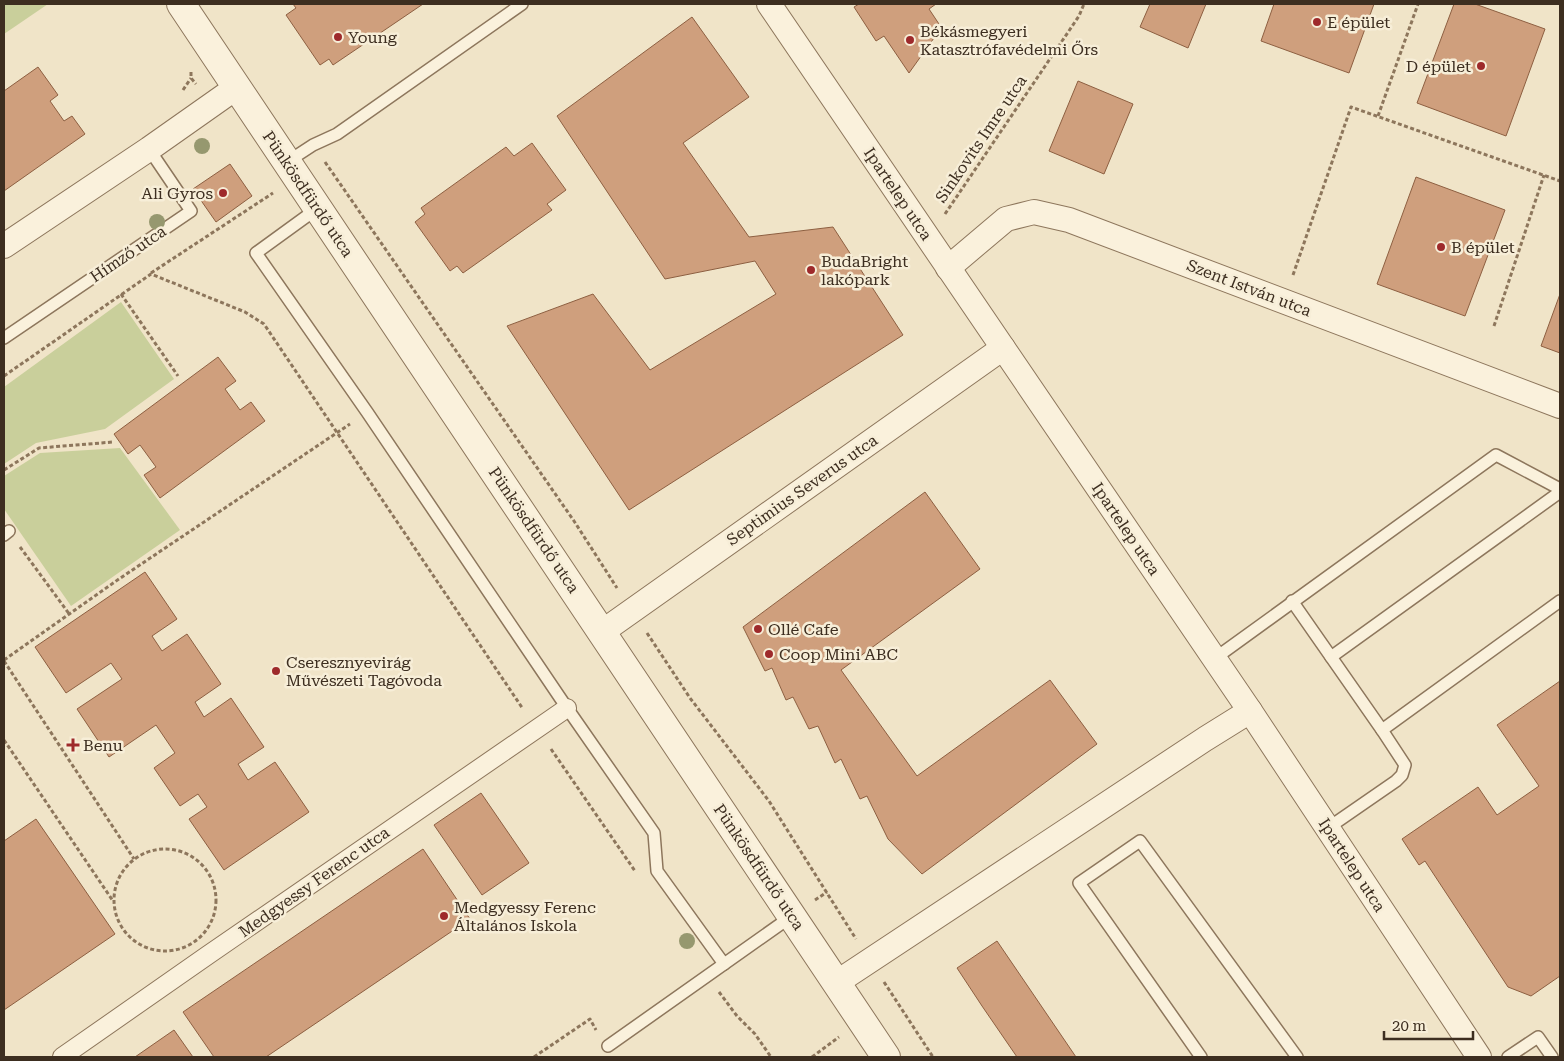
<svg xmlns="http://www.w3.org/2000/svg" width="1564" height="1061" font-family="'Roboto Serif',serif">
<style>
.green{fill:#c9cf9b}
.building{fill:#cf9f7d;stroke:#8d5f41}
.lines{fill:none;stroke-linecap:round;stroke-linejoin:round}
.service-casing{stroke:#8d765c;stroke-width:14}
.pedestrian-casing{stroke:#8d765c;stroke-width:20}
.minor-casing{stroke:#8d765c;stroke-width:26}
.tertiary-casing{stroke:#8d765c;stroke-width:30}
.path{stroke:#8d765c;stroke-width:3;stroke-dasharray:4 2.5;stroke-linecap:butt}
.service{stroke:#faf1dc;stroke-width:11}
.pedestrian{stroke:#faf1dc;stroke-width:18}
.minor{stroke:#faf1dc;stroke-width:24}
.tertiary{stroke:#faf1dc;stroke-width:28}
.tree{fill:#96986f}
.poi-dot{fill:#9e2a2b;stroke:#f7eed8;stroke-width:2}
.labels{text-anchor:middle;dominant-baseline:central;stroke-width:5;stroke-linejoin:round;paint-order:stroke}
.poi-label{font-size:16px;fill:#3d2e20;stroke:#f7eed8;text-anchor:start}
.street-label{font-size:16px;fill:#3d2e20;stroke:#f7eed8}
</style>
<rect width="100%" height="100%" fill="#f0e4c8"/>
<g class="green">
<path d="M4 4H48L4 34Z"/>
<path d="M121 302 174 379 105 429 36 443 4 464V387Z"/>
<path d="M120 448 180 530 71 606 4 509V476L40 453Z"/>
</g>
<g class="building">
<path d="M293 4H423L333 65 329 59 320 65 286 15 296 8Z"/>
<path d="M859 4H936L929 9 941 27 931 33 934 38 909 73 884 36 876 41 854 7Z"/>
<path d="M1150 4H1206L1188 48 1140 27Z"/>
<path d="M1274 4H1374L1349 73 1261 41Z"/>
<path d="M1454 4H1475L1545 29 1506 136 1417 103Z"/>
<path d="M692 17 749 97 683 143 749 237 833 227 903 335 629 510 507 326 593 294 650 370 776 294 755 261 665 279 557 116Z"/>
<path d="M38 67 58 95 50 101 64 121 72 116 85 134 4 191V91Z"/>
<path d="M1078 81 1133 104 1104 174 1049 151Z"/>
<path d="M532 143 566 190 547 204 552 210 463 273 457 266 450 271 415 222 425 214 421 208 506 147 514 156Z"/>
<path d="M230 164 252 196 216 222 193 189Z"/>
<path d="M1416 177 1505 210 1465 316 1377 284Z"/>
<path d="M1560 294V353L1541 346Z"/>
<path d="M218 357 236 381 225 389 240 410 251 402 265 421 160 498 144 475 156 467 140 445 128 454 114 434Z"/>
<path d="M925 492 980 569 841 670 917 776 1050 680 1097 744 922 874 888 839 867 796 860 799 841 759 835 763 818 726 809 729 793 697 786 700 772 668 765 671 743 627Z"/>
<path d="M145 572 177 619 152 636 162 651 187 634 221 684 195 702 204 717 231 698 264 747 238 764 248 780 275 762 309 812 224 870 189 819 207 807 198 794 180 806 154 768 175 753 156 725 109 757 77 709 122 679 111 663 66 693 35 647Z"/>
<path d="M1560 681V976L1531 996 1508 987 1425 861 1419 865 1402 839 1478 787 1497 815 1539 786 1497 725Z"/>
<path d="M481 793 529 863 482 895 434 825Z"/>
<path d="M36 819 115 934 4 1010V841Z"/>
<path d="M423 849 470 919 266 1057H214L183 1012Z"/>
<path d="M997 941 1076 1057H1017L982 1006 957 968Z"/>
<path d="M174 1030 193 1057H135Z"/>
</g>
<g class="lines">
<defs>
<g id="service">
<path d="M287 162 313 145 337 134 522 4"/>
<path d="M318 208 256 253 367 412 567 708 654 833 657 871 724 964"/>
<path d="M4 338 191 211 149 149"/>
<path d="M4 535 9 531"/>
<path d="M1292 601 1382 730"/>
<path d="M1331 657 1560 492"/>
<path d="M1214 659 1496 455 1560 489"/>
<path d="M1328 828 1396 781 1402 775 1405 765 1382 730 1560 601"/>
<path d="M608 1046 792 916"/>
<path d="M1201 1057 1079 883 1140 841 1297 1057"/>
<path d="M1508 1057 1538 1037 1552 1057"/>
</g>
<path id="pedestrian" d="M62 1057 208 955 567 708"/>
<g id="minor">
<path d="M769 4 1250 711 1479 1057"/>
<path d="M4 246 149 149 237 87"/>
<path d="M948 268 1006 219 1034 212 1069 220 1560 406"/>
<path d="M602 632 1003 348"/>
<path d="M836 983 1205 739 1250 711"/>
</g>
<path id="tertiary" d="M181 4 886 1057"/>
</defs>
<use href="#service" class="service-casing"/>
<use href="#pedestrian" class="pedestrian-casing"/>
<use href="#minor" class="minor-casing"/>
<use href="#tertiary" class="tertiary-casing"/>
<g class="path">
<path d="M191 72V78L196 84"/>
<path d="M183 90 191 78"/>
<path d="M1378 116 1418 4"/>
<path d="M325 162 574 521 617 588"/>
<path d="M945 214 1079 16 1084 4"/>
<path d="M151 273 273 193"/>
<path d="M1293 275 1351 107 1560 181"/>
<path d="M121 294 178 376"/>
<path d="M1494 326 1544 175"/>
<path d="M4 376 151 274 245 312 264 324 523 709"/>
<path d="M4 470 39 448 113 442"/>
<path d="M20 547 70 615"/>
<path d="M647 633 690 698 769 801 856 939"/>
<path d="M4 660 119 579 350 424"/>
<path d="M4 661 134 859"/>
<path d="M4 740 113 901"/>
<path d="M551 749 635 871"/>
<circle cx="165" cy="900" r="51"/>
<path d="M815 900 827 892"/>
<path d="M884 982 933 1057"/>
<path d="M719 992 737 1016 755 1034 771 1057"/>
<path d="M534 1057 590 1019 596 1030"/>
<path d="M812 1057 839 1037"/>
</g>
<use href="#service" class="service"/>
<use href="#pedestrian" class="pedestrian"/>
<use href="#minor" class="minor"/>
<use href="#tertiary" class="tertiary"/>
</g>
<g class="tree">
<circle cx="202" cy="146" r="8"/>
<circle cx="157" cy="222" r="8"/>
<circle cx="687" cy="941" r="8"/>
</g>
<g class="poi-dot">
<circle cx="1317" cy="22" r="5"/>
<circle cx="338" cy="37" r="5"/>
<circle cx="910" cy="40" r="5"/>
<circle cx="1481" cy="66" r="5"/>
<circle cx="223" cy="193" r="5"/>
<circle cx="1441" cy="247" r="5"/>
<circle cx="811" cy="270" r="5"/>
<circle cx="758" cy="629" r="5"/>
<circle cx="769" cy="654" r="5"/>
<circle cx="276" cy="671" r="5"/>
<path d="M70.5 737.5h5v5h5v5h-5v5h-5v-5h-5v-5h5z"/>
<circle cx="444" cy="916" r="5"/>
</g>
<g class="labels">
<g class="poi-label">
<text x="1327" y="22">E épület</text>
<text x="920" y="31">Békásmegyeri<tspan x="920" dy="18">Katasztrófavédelmi Őrs</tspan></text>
<text x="348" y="37">Young</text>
<text x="1471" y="66" text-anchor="end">D épület</text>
<text x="213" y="193" text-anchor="end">Ali Gyros</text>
<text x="1451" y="247">B épület</text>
<text x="821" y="261">BudaBright<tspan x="821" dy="18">lakópark</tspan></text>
<text x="768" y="629">Ollé Cafe</text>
<text x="779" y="654">Coop Mini ABC</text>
<text x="286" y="662">Cseresznyevirág<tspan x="286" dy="18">Művészeti Tagóvoda</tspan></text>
<text x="83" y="745">Benu</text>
<text x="454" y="907">Medgyessy Ferenc<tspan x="454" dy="18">Általános Iskola</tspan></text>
</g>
<g class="street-label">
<text transform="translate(981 139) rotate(-56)">Sinkovits Imre utca</text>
<text transform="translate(308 194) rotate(56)">Pünkösdfürdő utca</text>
<text transform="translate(898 194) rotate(56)">Ipartelep utca</text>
<text transform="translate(128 254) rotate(-34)">Hímző utca</text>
<text transform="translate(1249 288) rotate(21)">Szent István utca</text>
<text transform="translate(802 490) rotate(-35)">Septimius Severus utca</text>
<text transform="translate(1126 529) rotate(56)">Ipartelep utca</text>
<text transform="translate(534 530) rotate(56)">Pünkösdfürdő utca</text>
<text transform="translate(1352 865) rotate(57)">Ipartelep utca</text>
<text transform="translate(759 867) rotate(56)">Pünkösdfürdő utca</text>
<text transform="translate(314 882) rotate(-35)">Medgyessy Ferenc utca</text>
</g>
</g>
<rect width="1564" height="1061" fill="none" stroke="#3d2e20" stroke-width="10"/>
<path d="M1384 1031v8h89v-8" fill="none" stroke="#3d2e20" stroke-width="2.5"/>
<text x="1392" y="1031" font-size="15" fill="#3d2e20" stroke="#f7eed8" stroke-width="4" paint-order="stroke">20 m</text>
</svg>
